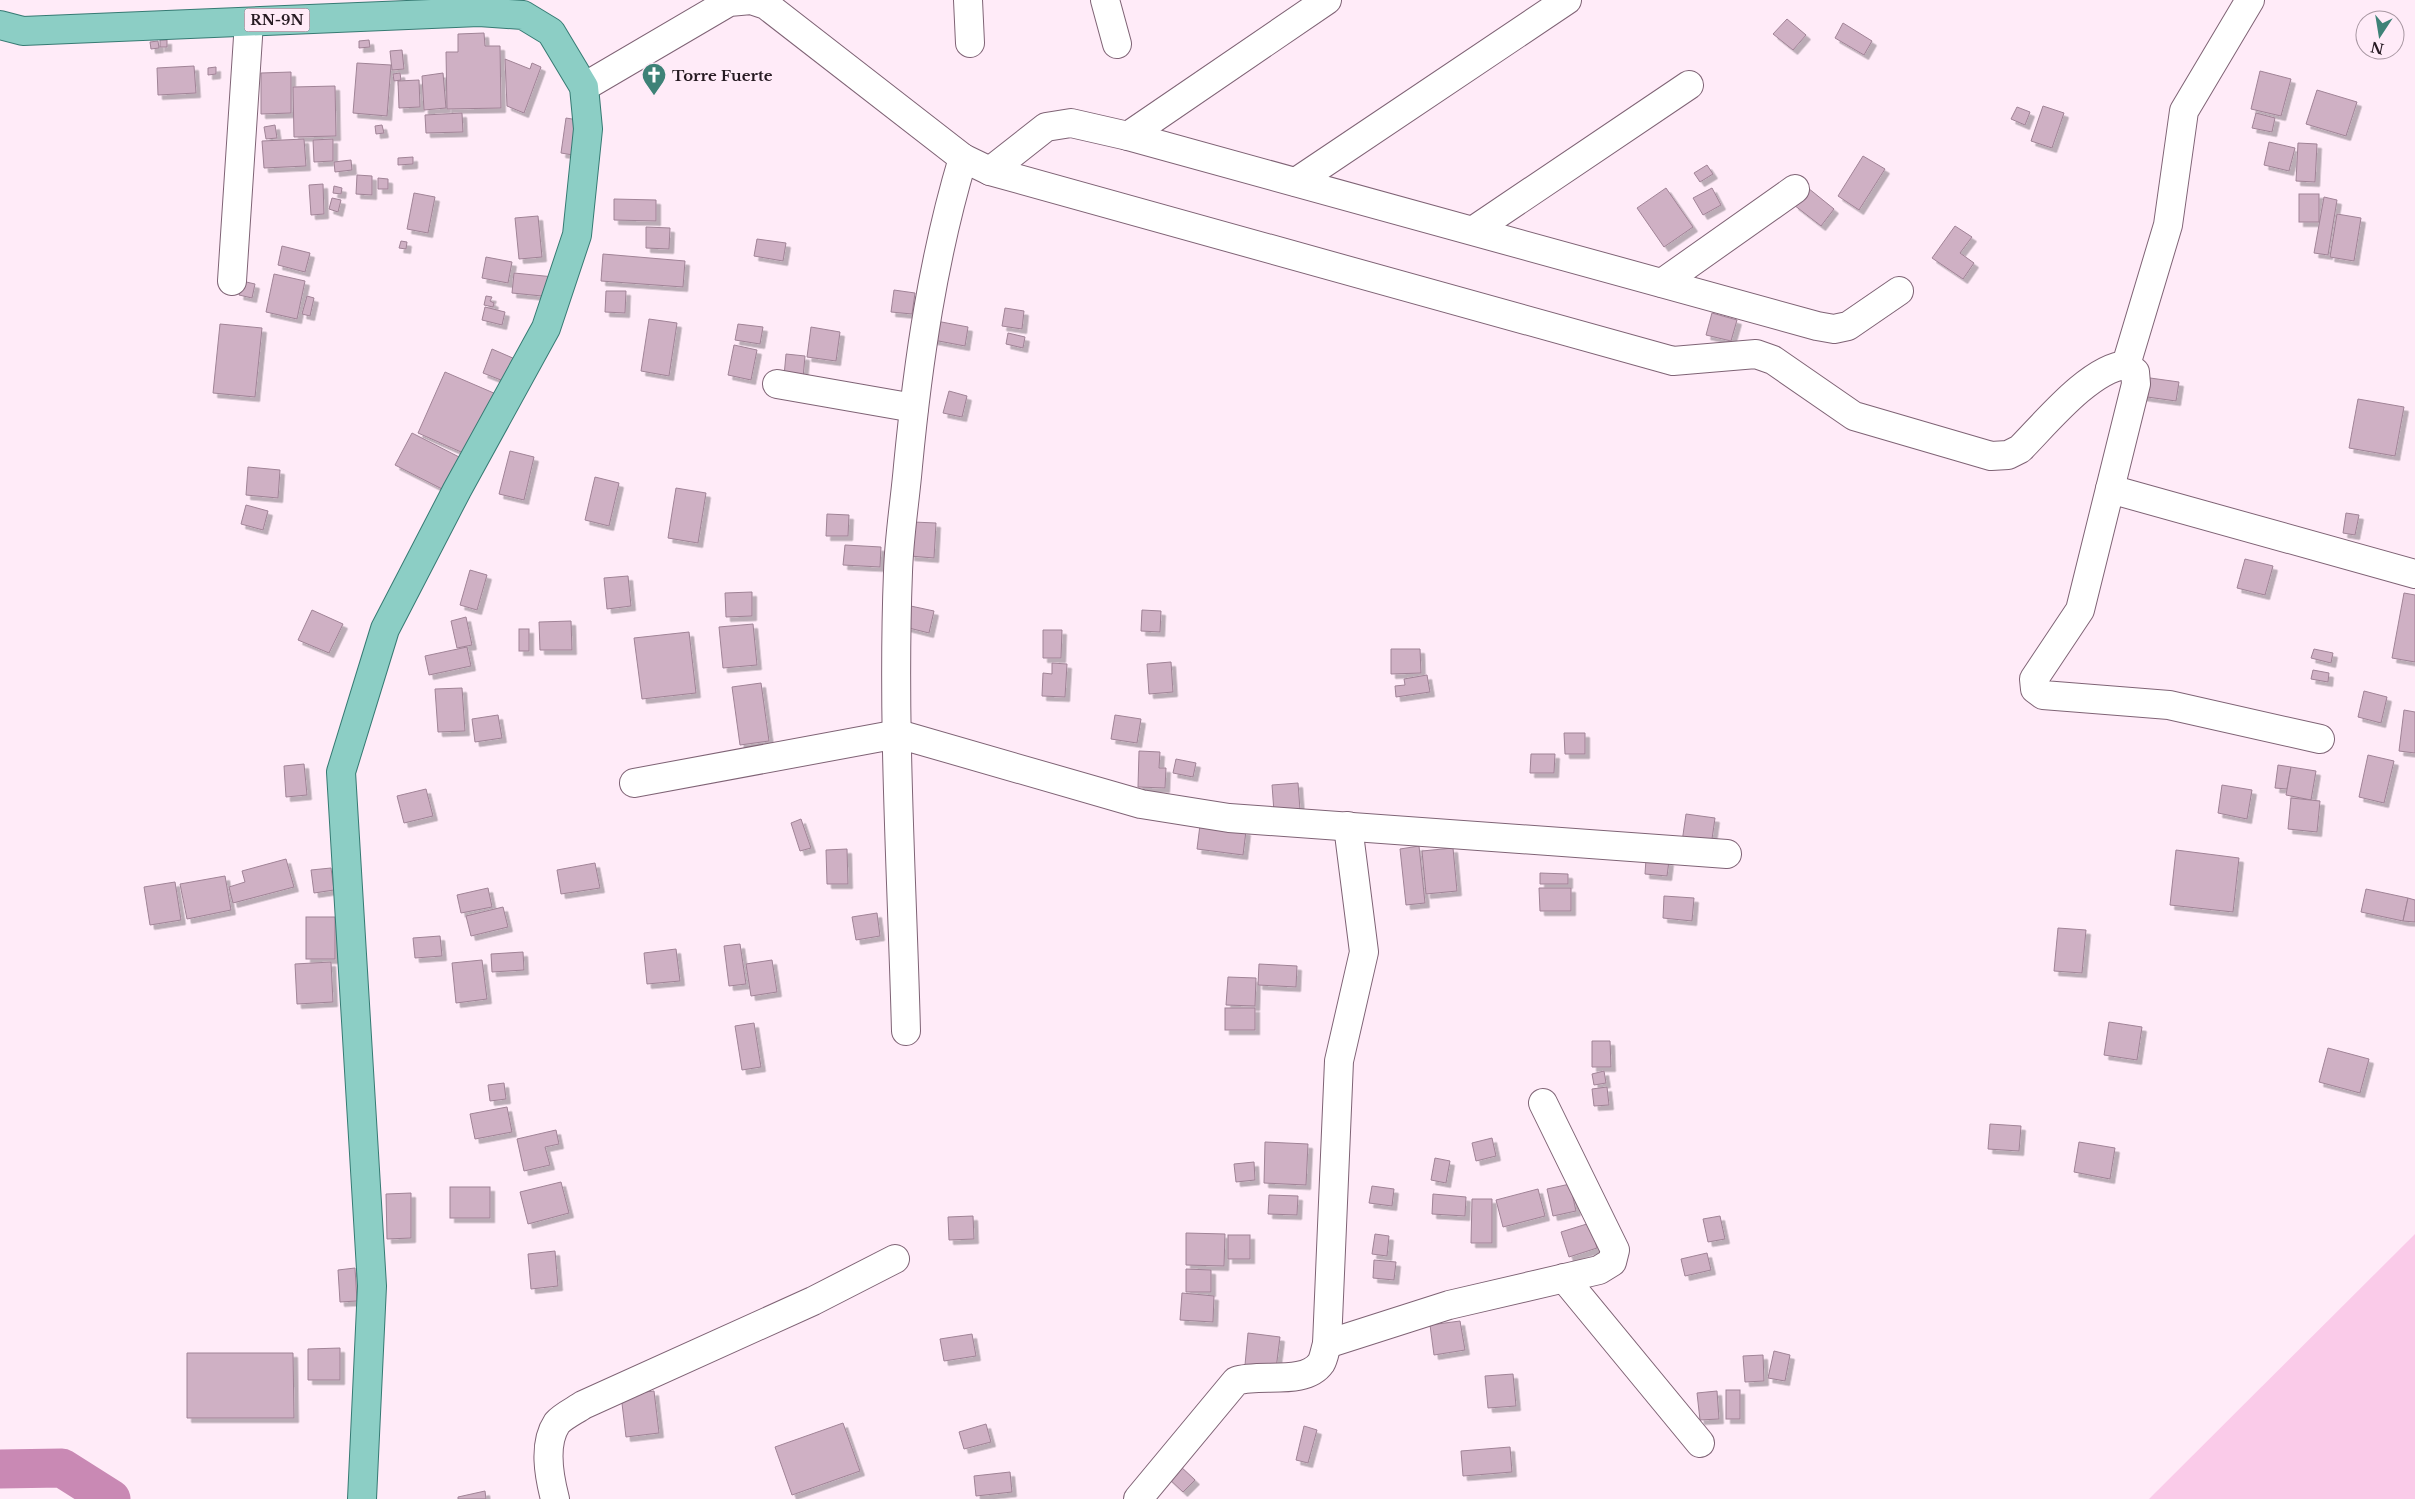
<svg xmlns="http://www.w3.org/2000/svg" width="2415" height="1499" font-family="'Libre Baskerville',serif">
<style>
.green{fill:#facbe9}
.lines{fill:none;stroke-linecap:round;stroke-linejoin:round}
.river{stroke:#c989b4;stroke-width:39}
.building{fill:#cfb0c4;stroke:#a08396;filter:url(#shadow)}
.minor-casing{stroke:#7f6375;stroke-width:30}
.major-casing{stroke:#367a73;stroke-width:30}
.minor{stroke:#fff;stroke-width:28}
.major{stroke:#8ccec5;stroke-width:28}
.labels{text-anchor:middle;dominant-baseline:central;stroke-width:5;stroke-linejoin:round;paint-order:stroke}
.shield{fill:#ffebf8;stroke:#675962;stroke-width:1}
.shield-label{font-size:14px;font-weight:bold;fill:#261a22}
.poi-label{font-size:15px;font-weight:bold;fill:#261a22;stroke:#ffebf8;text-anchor:start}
</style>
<defs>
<filter id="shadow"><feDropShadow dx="4.5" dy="4.5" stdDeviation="0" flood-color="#0004"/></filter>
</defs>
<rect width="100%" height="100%" fill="#ffebf8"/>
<path class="green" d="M2415 1234V1499H2149Z"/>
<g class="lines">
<path class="river" d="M0 1469 62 1468 111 1499"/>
</g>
<g class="building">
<path d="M1787 19 1806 35 1793 50 1773 34Z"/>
<path d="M1843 23 1872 41 1864 55 1835 38Z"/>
<path d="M484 33 485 46H500L501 108 447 109 446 52H458V34Z"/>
<rect x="160" y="40" width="7" height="7"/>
<path d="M369 40 370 47 359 48V41Z"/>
<path d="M158 41 159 48 151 49 150 42Z"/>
<path d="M402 50 404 69 392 70 390 51Z"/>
<path d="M505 59 530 69 532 63 541 67 524 113 507 106Z"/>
<path d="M357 63 391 65 387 116 353 113Z"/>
<path d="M194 66 196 93 158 95 157 68Z"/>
<path d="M216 67V74L208 75V68Z"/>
<path d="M2260 71 2291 79 2281 116 2251 109Z"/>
<path d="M291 72V113L261 114V73Z"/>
<path d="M400 73 401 80 394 81 393 74Z"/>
<path d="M443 73 446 108 424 110 422 76Z"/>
<path d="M419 80 420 107 399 108 398 81Z"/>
<path d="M335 86 336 136 294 137 293 87Z"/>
<path d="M2317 90 2357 102 2346 136 2306 124Z"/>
<path d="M2043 106 2064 113 2052 148 2031 141Z"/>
<path d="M2017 107 2030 112 2025 125 2011 119Z"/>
<path d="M462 113 463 132 426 133 425 115Z"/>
<path d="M2256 113 2275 118 2272 132 2252 128Z"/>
<path d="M566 118 578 120 573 155 561 153Z"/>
<path d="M275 125 277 138 266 139 264 127Z"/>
<path d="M382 125 384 133 376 134 375 126Z"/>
<path d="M304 139 306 166 264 168 262 141Z"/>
<path d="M333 139V161L314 162 313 140Z"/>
<path d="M2269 142 2295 148 2289 171 2264 165Z"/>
<path d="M2298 143 2317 144 2315 182 2296 181Z"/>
<path d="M1863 156 1885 169 1859 210 1838 196Z"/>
<path d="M413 157V164L398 165V158Z"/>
<path d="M351 160 352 170 335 172 334 162Z"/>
<path d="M1707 165 1713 174 1700 182 1694 173Z"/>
<path d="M357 175 372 176V195L356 194Z"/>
<path d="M378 178 388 179V189H378Z"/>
<path d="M323 184 324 214 311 215 309 185Z"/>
<path d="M334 186 342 188 341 194 333 193Z"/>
<path d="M1666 188 1693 227 1664 247 1637 208Z"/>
<path d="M1712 188 1721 205 1703 215 1693 198Z"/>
<path d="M1808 188 1834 209 1821 226 1794 205Z"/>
<path d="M414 193 435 197 428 233 407 229Z"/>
<rect x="2299" y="194" width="20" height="28"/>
<path d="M2324 197 2337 200 2328 255 2314 253Z"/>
<path d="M332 198 341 200 338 212 329 209Z"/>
<path d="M614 199 656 200V221L614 220Z"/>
<path d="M2337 214 2361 218 2354 261 2330 257Z"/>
<path d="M538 216 542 257 519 259 515 218Z"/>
<path d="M1955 226 1972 237 1960 253 1974 263 1963 279 1932 258Z"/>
<path d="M646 227 670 228 669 249 646 248Z"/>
<path d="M757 239 786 243 783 261 754 256Z"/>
<path d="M401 241 407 242 406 249 399 248Z"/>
<path d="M282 246 310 253 305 272 278 265Z"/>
<path d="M603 254 685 261 683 287 601 281Z"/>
<path d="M486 257 512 262 508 283 482 278Z"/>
<path d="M514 273 554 277 552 297 512 293Z"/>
<path d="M274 274 305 281 297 319 266 312Z"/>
<path d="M242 281 255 284 252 298 239 295Z"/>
<path d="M894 290 915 293 912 314 891 312Z"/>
<path d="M606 291H626L625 313 605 312Z"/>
<path d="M307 296 314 298 310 316 302 314Z"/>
<path d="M486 296 492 297 490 301 494 303 493 307 484 305Z"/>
<path d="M485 307 505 312 502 325 482 320Z"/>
<path d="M1005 308 1024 311 1022 329 1002 326Z"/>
<path d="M1712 313 1737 320 1731 341 1706 335Z"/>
<path d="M649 319 677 323 669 376 641 371Z"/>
<path d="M931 320 968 327 965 346 928 339Z"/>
<path d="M220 324 262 328 255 397 213 393Z"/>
<path d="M738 324 763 327 760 344 735 340Z"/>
<path d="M811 327 840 332 836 361 807 357Z"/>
<path d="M1008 333 1025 337 1023 348 1006 344Z"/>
<path d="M734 345 757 350 751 380 728 375Z"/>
<path d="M492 349 515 359 506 382 483 373Z"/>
<path d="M786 354 805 356 803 378 784 376Z"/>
<path d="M445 372 496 394 468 455 418 433Z"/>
<path d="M2143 377 2179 382 2176 401 2140 396Z"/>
<path d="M949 391 967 396 962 417 943 413Z"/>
<path d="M2358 399 2404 407 2395 456 2349 448Z"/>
<path d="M412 433 461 458 444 490 395 465Z"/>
<path d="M510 451 534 457 524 500 499 494Z"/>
<path d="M248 467 280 470 278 498 246 495Z"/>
<path d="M595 477 619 483 609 526 585 520Z"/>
<path d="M676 488 706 493 698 543 668 538Z"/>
<path d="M246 505 268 511 263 530 241 524Z"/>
<path d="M2346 513 2359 515 2355 535 2343 533Z"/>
<path d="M827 514 849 515 848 536H826Z"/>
<path d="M913 522 936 523 934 558 910 556Z"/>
<path d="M845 545 881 547 880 567 843 565Z"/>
<path d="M2245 559 2273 566 2265 595 2237 588Z"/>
<path d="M470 570 487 575 477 610 460 605Z"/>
<path d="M628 576 631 606 607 609 604 578Z"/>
<path d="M752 592V616L726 617 725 593Z"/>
<path d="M2404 593 2415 595V662L2392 658Z"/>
<path d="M906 605 934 611 929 633 901 626Z"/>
<path d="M312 610 343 624 329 653 298 640Z"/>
<path d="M1142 610 1161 611 1160 632 1141 631Z"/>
<path d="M466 617 472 645 457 648 451 621Z"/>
<path d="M571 621 572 650H540L539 622Z"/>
<path d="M753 624 757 665 723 668 719 627Z"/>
<rect x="519" y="629" width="10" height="22"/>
<path d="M1043 630H1062L1061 658H1043Z"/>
<path d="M689 632 696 693 642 699 634 638Z"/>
<path d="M467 647 471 666 429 675 425 656Z"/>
<path d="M1391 649H1420L1421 673 1391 674Z"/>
<path d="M2314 649 2333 653 2331 663 2311 658Z"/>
<path d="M1171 662 1173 692 1149 694 1147 664Z"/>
<path d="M1052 663 1067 664 1065 697 1042 696 1043 673 1052 674Z"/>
<path d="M2313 670 2329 673 2328 682 2311 679Z"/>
<path d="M1427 675 1430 692 1396 697 1395 686 1405 685 1404 679Z"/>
<path d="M761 683 769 741 740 745 732 687Z"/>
<path d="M462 688 465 731 438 732 435 689Z"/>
<path d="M2364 691 2387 697 2381 723 2358 717Z"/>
<path d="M2404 710 2415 712V753L2399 751Z"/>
<path d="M498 715 502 738 475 742 472 719Z"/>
<path d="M1115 715 1141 719 1137 743 1111 739Z"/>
<path d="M1564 733H1585V754H1565Z"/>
<path d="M1139 751 1160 752 1159 768H1166L1165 788 1138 787Z"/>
<path d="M1531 754H1555L1554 773H1530Z"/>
<path d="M2368 755 2394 761 2384 803 2359 797Z"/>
<path d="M1176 759 1196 763 1193 777 1173 773Z"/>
<path d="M304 764 307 795 286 797 284 766Z"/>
<path d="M2278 765 2291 767 2287 789 2275 788Z"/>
<path d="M2291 767 2316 771 2311 800 2286 795Z"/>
<path d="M1298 783 1300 810 1274 812 1272 785Z"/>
<path d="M2222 785 2252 790 2247 819 2218 813Z"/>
<path d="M426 789 433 816 404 823 397 796Z"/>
<path d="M2291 798 2320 801 2317 832 2288 829Z"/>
<path d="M1686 814 1715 818 1711 846 1682 842Z"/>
<path d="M801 819 811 848 800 851 791 823Z"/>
<path d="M1200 825 1246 831 1243 855 1197 849Z"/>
<path d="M1419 846 1425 903 1406 905 1400 849Z"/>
<path d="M1453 848 1457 891 1426 894 1422 851Z"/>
<path d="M847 849 848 884H827L826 850Z"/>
<path d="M2176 850 2239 858 2233 912 2170 905Z"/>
<path d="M286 859 294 887 233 903 229 887 245 882 242 871Z"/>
<path d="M1646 859 1669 861 1667 876 1645 874Z"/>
<path d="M595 863 600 888 561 894 557 870Z"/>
<path d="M331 868 334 890 314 893 311 870Z"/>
<path d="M1540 873 1568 874V884H1540Z"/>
<path d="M225 876 231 910 187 919 180 884Z"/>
<path d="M175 882 181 920 150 925 144 887Z"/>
<path d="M488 888 492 907 461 913 457 895Z"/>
<path d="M1539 888H1571V911H1540Z"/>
<path d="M2366 889 2408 898 2403 921 2361 912Z"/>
<path d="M1664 896 1694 898 1692 921 1663 918Z"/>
<path d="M2408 898 2415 900V922L2403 921Z"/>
<path d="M503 907 508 927 471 936 466 916Z"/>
<path d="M877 913 880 936 856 940 852 917Z"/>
<rect x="306" y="917" width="29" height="42"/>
<path d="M2058 928 2086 930 2082 973 2054 971Z"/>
<path d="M440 936 442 956 415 958 413 938Z"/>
<path d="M740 944 746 984 729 986 724 946Z"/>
<path d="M676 949 680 981 647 984 644 953Z"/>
<path d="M523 952 524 970 492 972 491 954Z"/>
<path d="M482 960 487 999 456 1003 452 963Z"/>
<path d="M772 960 777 992 751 996 746 964Z"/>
<path d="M331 962 333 1002 297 1004 295 964Z"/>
<path d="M1259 964 1297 966 1296 987 1258 985Z"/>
<path d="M1228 977 1256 978 1255 1006 1226 1005Z"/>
<rect x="1225" y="1008" width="30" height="22"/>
<path d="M2109 1022 2142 1027 2137 1060 2104 1055Z"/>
<path d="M754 1023 761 1067 742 1070 735 1026Z"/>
<path d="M1592 1041H1610L1611 1067H1592Z"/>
<path d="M2328 1048 2369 1059 2360 1093 2319 1082Z"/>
<path d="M1604 1071 1606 1083 1594 1085 1592 1074Z"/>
<path d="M504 1083 506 1099 490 1101 488 1085Z"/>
<path d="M1607 1087 1609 1105 1594 1106 1592 1089Z"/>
<path d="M507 1107 512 1132 475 1139 470 1114Z"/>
<path d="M1990 1124 2021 1126 2019 1151 1988 1149Z"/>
<path d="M556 1130 559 1144 545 1147 550 1165 524 1171 517 1139Z"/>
<path d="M1492 1138 1496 1156 1476 1161 1472 1143Z"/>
<path d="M1265 1142 1308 1144 1306 1185 1264 1183Z"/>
<path d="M2079 1142 2115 1148 2110 1179 2074 1172Z"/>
<path d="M1435 1158 1450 1161 1446 1183 1431 1180Z"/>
<path d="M1254 1162 1255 1180 1236 1182 1234 1164Z"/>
<path d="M561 1182 569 1213 528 1224 520 1192Z"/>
<path d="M1570 1184 1576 1211 1553 1216 1547 1189Z"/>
<path d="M1372 1186 1394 1189 1392 1206 1369 1203Z"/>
<rect x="450" y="1187" width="40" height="31"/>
<path d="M1538 1189 1545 1216 1503 1227 1496 1200Z"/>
<path d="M411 1193V1238L387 1239 386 1194Z"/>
<path d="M1433 1194 1466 1197 1465 1216 1432 1214Z"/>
<path d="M1269 1195 1298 1196 1297 1215 1268 1214Z"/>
<path d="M1472 1199H1492V1243H1471Z"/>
<path d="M973 1216 974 1239 949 1240 948 1217Z"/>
<path d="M1720 1216 1725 1239 1708 1242 1703 1219Z"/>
<path d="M1590 1223 1597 1248 1569 1257 1561 1232Z"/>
<path d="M1186 1233 1225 1234 1224 1266 1186 1265Z"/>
<path d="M1375 1234 1389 1236 1387 1256 1372 1254Z"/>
<rect x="1228" y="1235" width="22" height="24"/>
<path d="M555 1251 558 1286 531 1289 528 1254Z"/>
<path d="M1707 1253 1711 1270 1685 1276 1681 1259Z"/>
<path d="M1374 1260 1396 1262 1394 1280 1373 1278Z"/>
<path d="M355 1268 357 1301 340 1302 338 1270Z"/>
<path d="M1186 1269 1211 1270V1292H1186Z"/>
<path d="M1182 1293 1214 1296 1213 1322 1180 1320Z"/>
<path d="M1460 1321 1465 1350 1434 1355 1430 1325Z"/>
<path d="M1248 1333 1280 1337 1276 1369 1245 1365Z"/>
<path d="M972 1334 976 1356 944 1361 940 1339Z"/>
<path d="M340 1348V1380H308V1349Z"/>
<path d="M1774 1351 1790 1355 1785 1381 1768 1378Z"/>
<path d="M187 1353H293L294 1418H187Z"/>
<path d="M1763 1355 1764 1381 1745 1382 1743 1356Z"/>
<path d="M1513 1374 1516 1406 1488 1408 1485 1376Z"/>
<rect x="1726" y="1390" width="14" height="29"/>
<path d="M654 1391 659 1433 626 1437 621 1395Z"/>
<path d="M1717 1391 1719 1419 1700 1420 1697 1393Z"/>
<path d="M843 1423 860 1471 792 1495 775 1447Z"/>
<path d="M986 1424 991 1442 964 1449 959 1432Z"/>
<path d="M1304 1426 1317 1430 1308 1463 1296 1460Z"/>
<path d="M1510 1447 1512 1472 1463 1476 1461 1451Z"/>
<path d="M1179 1465 1195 1480 1183 1492 1167 1477Z"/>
<path d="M1010 1472 1012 1492 976 1496 974 1476Z"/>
<path d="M485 1491 486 1499H458V1497Z"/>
</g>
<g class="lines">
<defs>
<g id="minor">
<path d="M968 0 970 43"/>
<path d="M1105 0 1117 44"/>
<path d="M584 87 729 2 751 0 766 5 963 158 990 171 1673 361 1756 354 1773 360 1854 416 1991 456 2008 455 2020 449C2045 424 2090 368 2126 365L2135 372 2136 384 2080 610 2034 679 2035 689 2043 695 2169 705 2320 739"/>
<path d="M1128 136 1327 0"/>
<path d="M990 171 1046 127 1071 123 1128 136 1817 326 1834 329 1848 326 1899 291"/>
<path d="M1296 182 1567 0"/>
<path d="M1474 230 1689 85"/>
<path d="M232 281 249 22"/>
<path d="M1662 283 1795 189"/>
<path d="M2126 365 2168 225 2184 111 2250 0"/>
<path d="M777 384 914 408"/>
<path d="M2110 489 2415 574"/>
<path d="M634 783 898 734 1141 804 1229 818 1727 854"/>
<path d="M906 1031C902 879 892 724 898 572 899 537 905 501 908 466 918 362 933 258 963 158"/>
<path d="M1564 1278 1700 1443"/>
<path d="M1327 1344 1449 1305 1599 1270 1612 1262 1615 1250 1543 1103"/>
<path d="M555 1499C549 1476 543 1444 557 1423 563 1416 576 1410 583 1405L813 1301 895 1259"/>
<path d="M1138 1499 1236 1381C1260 1373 1305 1386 1321 1363 1324 1358 1325 1350 1327 1344L1339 1061 1364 952 1348 826"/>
</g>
<path id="major" d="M0 25 23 31 479 12 523 15 551 32 584 87 588 129 577 235 546 328 457 490 385 629 341 772 372 1286 362 1499"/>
</defs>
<use href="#minor" class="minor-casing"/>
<use href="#major" class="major-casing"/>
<use href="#minor" class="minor"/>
<use href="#major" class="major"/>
</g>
<defs>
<symbol id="church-pin" viewBox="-11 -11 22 30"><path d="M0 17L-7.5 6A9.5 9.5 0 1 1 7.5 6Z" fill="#3e8277" stroke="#ffebf8"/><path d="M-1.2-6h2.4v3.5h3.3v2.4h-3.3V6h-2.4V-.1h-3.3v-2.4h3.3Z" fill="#fff"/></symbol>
</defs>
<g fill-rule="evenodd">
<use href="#church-pin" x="640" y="61" width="28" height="38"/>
</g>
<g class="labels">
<rect class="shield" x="244.5" y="8.5" width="65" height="23" rx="4"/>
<g class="shield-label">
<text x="277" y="20">RN-9N</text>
</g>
<g class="poi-label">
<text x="672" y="75">Torre Fuerte</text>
</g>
</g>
<g transform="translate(2380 35) rotate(192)"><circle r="24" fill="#ffebf8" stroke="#a897a2"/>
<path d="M0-4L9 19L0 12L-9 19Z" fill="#3e8277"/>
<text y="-8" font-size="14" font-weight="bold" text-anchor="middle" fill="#261a22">N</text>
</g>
</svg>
